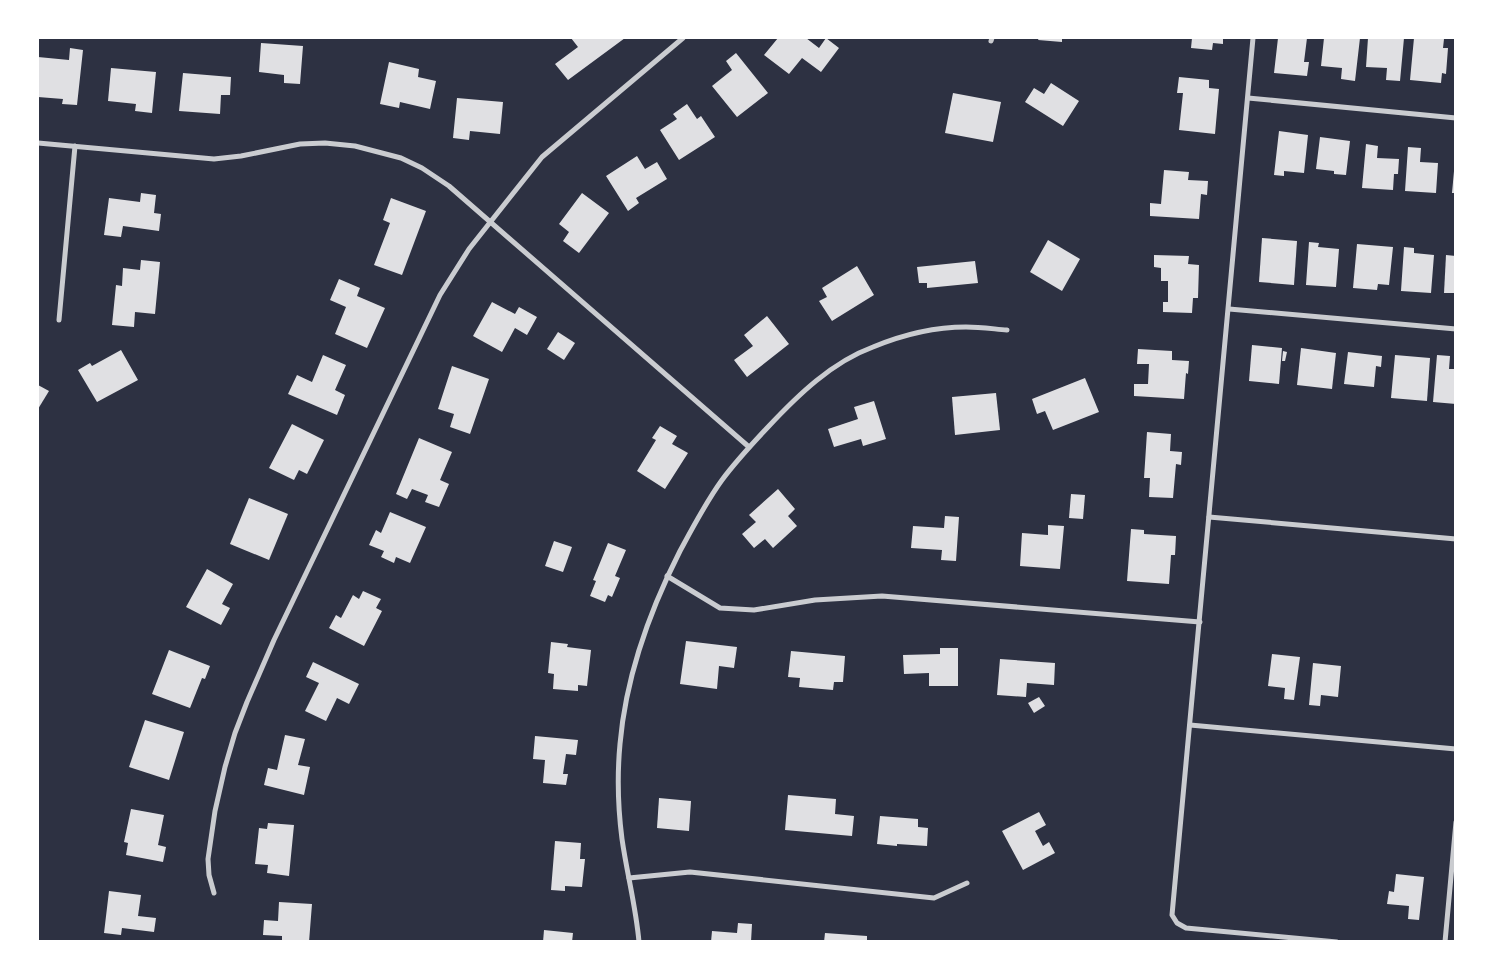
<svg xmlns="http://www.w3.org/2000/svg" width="1493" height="979" font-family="Helvetica,sans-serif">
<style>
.building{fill:#e0e0e3}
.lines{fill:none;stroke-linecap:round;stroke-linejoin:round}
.minor{stroke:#caccd0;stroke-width:5}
</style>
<rect width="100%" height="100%" fill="#2d3142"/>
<g class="building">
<path d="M571 38H625L568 80 555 64 578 47Z"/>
<path d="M778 38H806L819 48 826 38 839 48 821 72 802 58 789 74 764 55Z"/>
<path d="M1039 38H1062V42L1038 40Z"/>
<path d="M1192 38H1223V44L1213 43 1212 50 1191 48Z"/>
<path d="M1278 38H1307L1304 62H1309L1307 76 1274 73Z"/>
<path d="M1324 38H1360L1355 81 1341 79 1342 68 1321 66Z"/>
<path d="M1368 38H1404L1400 81 1386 80 1387 68 1366 67Z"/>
<path d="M1414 38 1444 39 1443 48H1448L1446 74 1442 73 1441 83 1410 80Z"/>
<path d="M261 43 303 46 300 84 284 83V75L259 72Z"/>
<path d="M70 48 83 50 77 105 62 104 63 99 38 97V57L69 60Z"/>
<path d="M736 53 768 93 737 117 712 86 732 70 726 61Z"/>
<path d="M389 62 419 69 418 77 436 81 430 109 400 102 399 108 380 104Z"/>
<path d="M111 68 156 72 152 113 135 111 136 104 108 101Z"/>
<path d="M183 73 231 77 230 95H221L220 114 179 111Z"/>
<path d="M1179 77 1209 80V88L1219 89 1215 134 1179 130 1183 93H1177Z"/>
<path d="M1051 83 1079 101 1063 126 1025 102 1034 88 1044 94Z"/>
<path d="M953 93 1001 102 993 142 945 133Z"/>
<path d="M457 98 503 102 500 134 470 131 469 140 453 138Z"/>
<path d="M687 104 697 119 701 116 715 137 679 160 660 130 677 119 673 114Z"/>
<path d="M1279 131 1308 135 1304 173 1284 171V176L1274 175Z"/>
<path d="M1320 137 1350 141 1346 175 1334 174V171L1316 169Z"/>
<path d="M1366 144 1378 146 1377 158 1399 159 1398 174H1394L1393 190 1362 188Z"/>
<path d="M1408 147 1421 148 1420 162 1438 163 1436 193 1405 191Z"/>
<path d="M637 156 645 169 657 162 667 179 636 198 639 203 628 211 606 176Z"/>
<path d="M1164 170 1189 172 1188 180 1208 181 1207 195 1201 194 1199 219 1150 216V203L1161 204Z"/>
<path d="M1454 171H1456V193H1452Z"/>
<path d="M141 193 156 195 154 213 161 214 159 231 123 226 121 237 104 235 109 198 140 202Z"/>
<path d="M582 193 609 213 579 253 563 241 569 232 559 224Z"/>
<path d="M391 198 426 211 402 275 374 265 390 223 383 220Z"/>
<path d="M1262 238 1297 241 1294 285 1259 282Z"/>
<path d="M1048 240 1080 259 1062 291 1030 272Z"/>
<path d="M1309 242 1319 243 1318 247 1339 249 1336 287 1306 285Z"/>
<path d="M1357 244 1393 247 1389 285 1378 284 1377 290 1353 288Z"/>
<path d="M1404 247 1414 248V253L1434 255 1431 293 1401 291Z"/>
<path d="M1154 255 1189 256 1188 264 1199 265 1198 298H1193L1192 313 1163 312V302H1168V281H1161V268L1154 267Z"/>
<path d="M1446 255 1456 256V293H1444Z"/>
<path d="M141 260 160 262 155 314 135 312 134 327 112 325 116 285 122 286 123 268 140 270Z"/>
<path d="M975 261 978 283 927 288V283H919L917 267Z"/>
<path d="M857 266 874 295 832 321 819 301 827 297 822 288Z"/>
<path d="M339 279 360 288 357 296 385 308 367 348 335 334 346 307 330 300Z"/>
<path d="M492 302 515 314 519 307 537 317 527 335 515 328 502 352 473 336Z"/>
<path d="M767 316 789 344 747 377 734 360 753 346 744 335Z"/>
<path d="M558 332 575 343 564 360 547 349Z"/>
<path d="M1252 345 1282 348 1279 384 1249 381Z"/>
<path d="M1301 348 1336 353 1332 389 1297 385Z"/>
<path d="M1138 349 1172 351V360L1189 361 1188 374 1186 373 1184 399 1134 396V384H1148L1149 364H1137Z"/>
<path d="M121 350 138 380 97 402 78 370 90 363 92 366Z"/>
<path d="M1283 351 1287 352 1285 361H1282Z"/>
<path d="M1348 352 1382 356 1381 367 1376 366 1374 387 1344 384Z"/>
<path d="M323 355 346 365 335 390 345 395 337 415 288 394 297 375 312 382Z"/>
<path d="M1395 355 1430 358 1427 401 1391 398Z"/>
<path d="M1437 355 1450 356 1449 369H1456V404L1433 402Z"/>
<path d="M452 366 489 379 470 434 450 427 454 414 438 409Z"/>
<path d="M1085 378 1099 412 1053 430 1045 411 1037 414 1032 399Z"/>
<path d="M38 385 49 391 38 409Z"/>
<path d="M996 393 1000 430 955 435 952 397Z"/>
<path d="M874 401 886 439 863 446 861 439 834 447 828 429 858 419 854 407Z"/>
<path d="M292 424 324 440 307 474 299 470 294 480 269 468Z"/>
<path d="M660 426 677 436 672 444 688 453 665 489 637 471 656 440 652 438Z"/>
<path d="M1147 432 1171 434 1170 451 1182 452 1181 465 1176 464 1173 498 1149 497 1150 478H1144Z"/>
<path d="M419 438 452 452 440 480 449 484 439 507 425 502 428 495 412 489 407 499 396 494Z"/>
<path d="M778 489 795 509 788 516 797 526 773 548 765 539 754 548 742 534 756 522 749 515Z"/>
<path d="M1071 494 1085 495 1083 519 1069 518Z"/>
<path d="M249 498 288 514 269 560 230 544Z"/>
<path d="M390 512 426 527 410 563 396 557 394 563 381 557 384 551 369 545 376 530 381 533Z"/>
<path d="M945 516 959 517 956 561 941 560 942 550 911 548 913 526 944 528Z"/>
<path d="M1048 525 1064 526 1060 569 1020 566 1022 533 1048 535Z"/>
<path d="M1131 529 1144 530V534L1176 536 1175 555H1171L1169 584 1127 581Z"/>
<path d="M554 541 572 547 563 572 545 566Z"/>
<path d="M608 543 626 550 615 576 620 578 612 597 608 595 605 602 590 596 596 581 593 580Z"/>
<path d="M207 569 233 584 222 604 230 608 221 625 186 607Z"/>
<path d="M363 591 381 599 376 608 382 611 364 646 329 628 336 615 341 618 353 595 359 599Z"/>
<path d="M686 641 737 647 734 668 719 666 717 689 680 684Z"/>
<path d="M551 642 568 644 567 647 591 650 587 686 578 685V691L553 689 554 674 548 673Z"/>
<path d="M940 648H958V686H929V673L904 674 903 655 940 654Z"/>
<path d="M169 650 210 666 205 679 202 678 190 708 152 694Z"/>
<path d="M791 651 845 656 843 682H834L833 690 799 687 800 678 788 677Z"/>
<path d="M1272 654 1300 657 1294 700 1284 699 1285 688 1268 686Z"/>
<path d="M1000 659 1055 663 1054 685 1027 683 1026 697 997 695Z"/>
<path d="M313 662 359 684 349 704 337 698 326 721 305 711 319 683 306 677Z"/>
<path d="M1313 663 1341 666 1338 697 1321 695 1320 706 1309 705Z"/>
<path d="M1039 697 1045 706 1034 713 1028 703Z"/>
<path d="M145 720 184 732 169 780 129 767Z"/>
<path d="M285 735 305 739 298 765 310 767 304 795 264 785 268 768 277 770Z"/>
<path d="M535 736 578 740 576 755 566 754 563 774H568L566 785 543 783 545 760 533 759Z"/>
<path d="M788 795 836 799 835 814 854 816 852 836 785 830Z"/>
<path d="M659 798 691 801 689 831 657 828Z"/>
<path d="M131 809 164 815 158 845 166 847 163 862 126 855 128 843 124 842Z"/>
<path d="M1039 812 1046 825 1035 831 1043 846 1049 842 1055 853 1023 870 1002 831Z"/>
<path d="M880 816 918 819V827L928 828 927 846 897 844V846L877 844Z"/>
<path d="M268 823 294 825 289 876 267 873 268 865 255 864 259 828 267 829Z"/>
<path d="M555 841 581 843 580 859H585L582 887 565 886V891L551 890Z"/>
<path d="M1396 874 1424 877 1419 920 1408 919 1409 906 1387 904 1389 891 1394 892Z"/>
<path d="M109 891 141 895 138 916 156 918 154 932 122 928 121 935 104 933Z"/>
<path d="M279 902 312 904 309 942 282 941V936L263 935 264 920 278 921Z"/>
<path d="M738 923 752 924 751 942H711L712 931 737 933Z"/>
<path d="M544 930 573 933 572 942H543Z"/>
<path d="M825 933 867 936V942H824Z"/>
</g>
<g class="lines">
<g class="minor">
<path d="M1253 38 1172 915 1177 923 1186 928 1337 942"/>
<path d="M991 41 992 38"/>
<path d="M1248 98 1456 118"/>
<path d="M38 143 214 159 241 156 300 144 325 143 355 146 401 158 422 168 449 186 749 447"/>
<path d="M1229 309 1456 329"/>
<path d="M59 320 75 146"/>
<path d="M1209 517 1456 539"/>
<path d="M667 576 720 608 754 610 815 600 882 596 1200 622"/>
<path d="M1190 725 1456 749"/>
<path d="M629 878 690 872 934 898 967 883"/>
<path d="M214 893 209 875 208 859 215 811 225 767 235 733 247 702 274 640 440 295 469 249 542 157 683 38"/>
<path d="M639 942C636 907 627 874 622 839 618 808 617 776 620 744 626 675 649 612 680 551 693 527 706 502 722 480 736 461 752 444 768 427 798 395 832 362 873 347 902 335 935 327 966 327 980 327 994 329 1007 330"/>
<path d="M1445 942 1456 822"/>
</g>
</g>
<rect width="1493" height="979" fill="none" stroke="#ffffff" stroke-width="78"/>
</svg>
